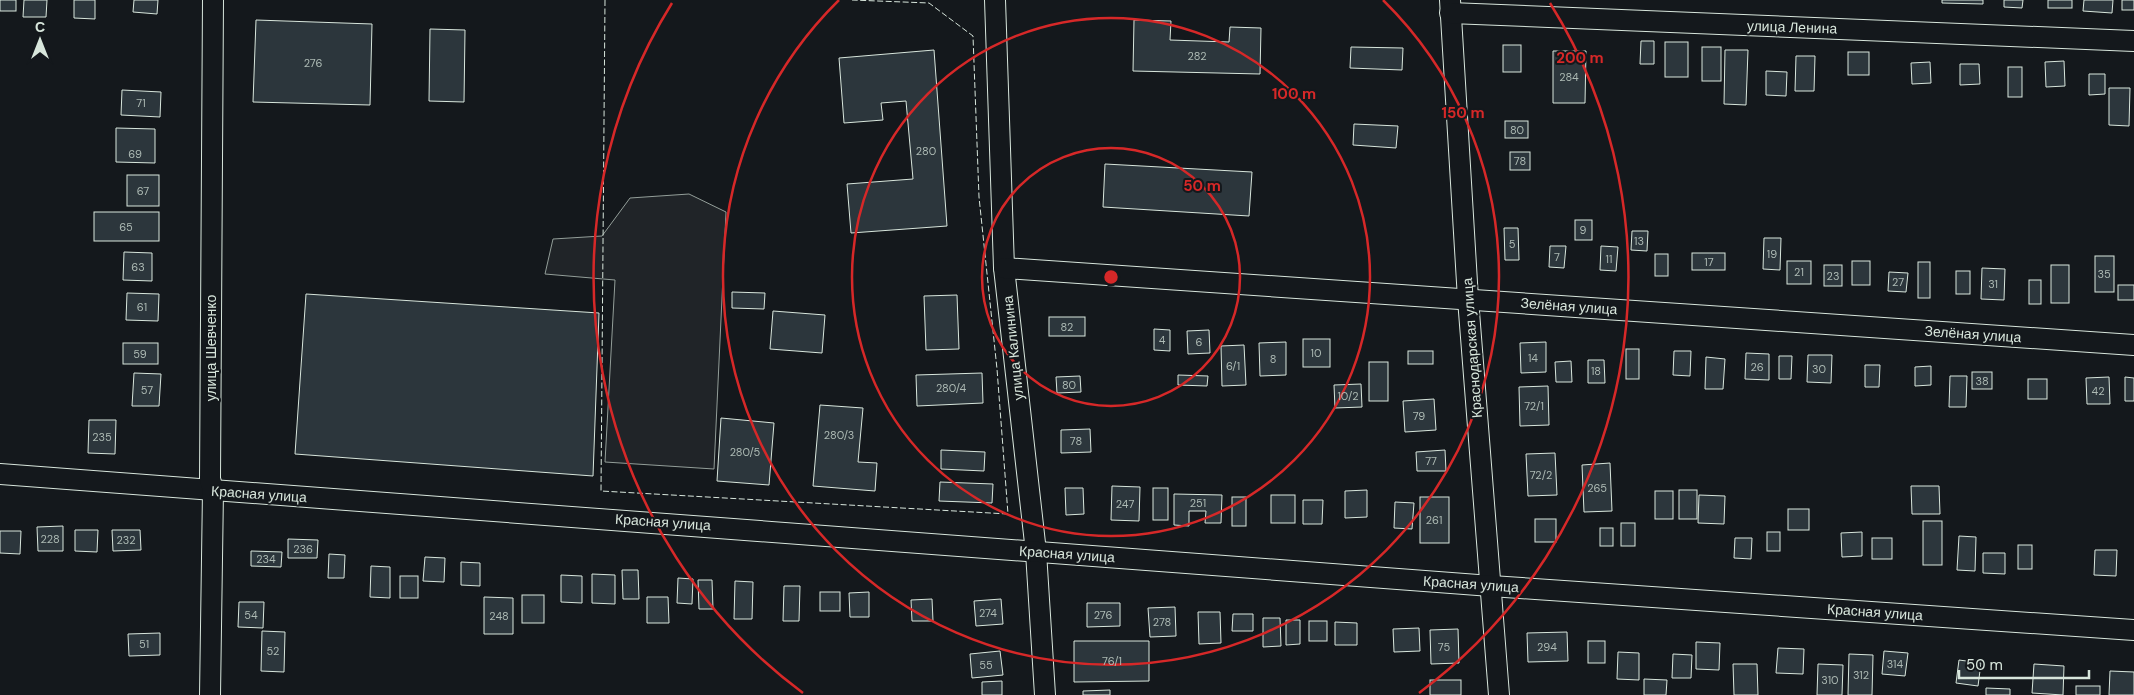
<svg xmlns="http://www.w3.org/2000/svg" width="2134" height="695" font-family="'DM Sans',sans-serif">
<style>
.green{fill:#202428;stroke:#939e99}
.building{fill:#2c363c;stroke:#d8e6dc}
.lines{fill:none;stroke-linecap:round;stroke-linejoin:round}
.minor-casing{stroke:#d8e6dc;stroke-width:22}
.minor{stroke:#14181c;stroke-width:20}
.fence{stroke:#d8e6dc;stroke-width:1;stroke-dasharray:6 2.5;stroke-linecap:butt}
.ring{fill:none;stroke:#d62828;stroke-width:2.5}
.labels{text-anchor:middle;dominant-baseline:central;stroke-width:4;stroke-linejoin:round;paint-order:stroke}
.number-label{font-size:11px;fill:#adbab4}
.street-label{font-size:14px;fill:#d8e6dc;stroke:#14181c}
.centre{fill:#d62828;stroke:#14181c;stroke-width:2.5}
.ring-label{font-size:15px;text-anchor:middle;font-weight:bold;fill:#d62828;stroke:#14181c;stroke-width:4;stroke-linejoin:round;paint-order:stroke}
</style>
<rect width="100%" height="100%" fill="#14181c"/>
<path class="green" d="M689 194 726 212 714 469 605 462 615 280 545 274 553 239 602 236 630 198Z"/>
<g class="building">
<rect x="0" y="0" width="16" height="11"/>
<path d="M24 0H47L46 17H23Z"/>
<path d="M74 0H95V19L74 18Z"/>
<path d="M134 0H158L157 14 133 12Z"/>
<path d="M1942 0H1983V4L1942 3Z"/>
<path d="M2004 0H2023L2022 8 2004 7Z"/>
<rect x="2048" y="0" width="24" height="8"/>
<path d="M2084 0H2113L2112 13 2083 11Z"/>
<rect x="2122" y="0" width="12" height="10"/>
<path d="M256 20 372 24 370 105 253 102Z"/>
<path d="M1134 20 1171 21 1170 40 1229 42 1230 27 1261 28 1260 74 1133 71Z"/>
<path d="M430 29 465 30 464 102 429 101Z"/>
<path d="M1641 41H1654V64H1640Z"/>
<rect x="1665" y="42" width="23" height="35"/>
<rect x="1503" y="45" width="18" height="27"/>
<path d="M1351 47 1403 48 1402 70 1350 68Z"/>
<rect x="1702" y="47" width="19" height="34"/>
<path d="M934 50 947 226 851 233 847 184 913 179 906 101 881 103 883 120 844 123 839 58Z"/>
<path d="M1725 50H1748L1746 105 1724 104Z"/>
<path d="M1553 51H1586L1585 103H1553Z"/>
<rect x="1848" y="52" width="21" height="23"/>
<path d="M1796 56H1815L1814 91H1795Z"/>
<path d="M2064 61 2065 86 2046 87 2045 62Z"/>
<path d="M1930 62 1931 83 1912 84 1911 63Z"/>
<path d="M1960 64H1979L1980 84 1960 85Z"/>
<rect x="2008" y="67" width="14" height="30"/>
<path d="M1766 71 1787 72 1786 96 1766 95Z"/>
<path d="M2089 74H2105V94L2089 95Z"/>
<path d="M2109 88H2130L2129 126 2109 125Z"/>
<path d="M122 90 161 92 160 117 121 115Z"/>
<rect x="1505" y="121" width="23" height="17"/>
<path d="M1354 124 1398 126 1396 148 1353 145Z"/>
<path d="M116 128 155 129V163L116 162Z"/>
<rect x="1510" y="152" width="20" height="18"/>
<path d="M1105 164 1252 172 1249 216 1103 207Z"/>
<rect x="127" y="175" width="32" height="31"/>
<rect x="94" y="212" width="65" height="29"/>
<rect x="1575" y="220" width="17" height="20"/>
<path d="M1504 228H1518L1519 260H1505Z"/>
<path d="M1632 231H1648L1647 251 1631 250Z"/>
<path d="M1764 238H1781L1780 270 1763 269Z"/>
<path d="M1550 246H1566L1564 268 1549 267Z"/>
<path d="M1601 246 1618 247 1616 271 1600 270Z"/>
<path d="M124 252 152 253V281L123 280Z"/>
<rect x="1692" y="253" width="33" height="17"/>
<rect x="1655" y="254" width="13" height="22"/>
<rect x="2095" y="256" width="19" height="36"/>
<rect x="1787" y="261" width="24" height="23"/>
<rect x="1852" y="261" width="18" height="24"/>
<rect x="1918" y="262" width="12" height="36"/>
<rect x="1824" y="265" width="18" height="21"/>
<rect x="2051" y="265" width="18" height="38"/>
<path d="M1982 268 2005 269 2004 300 1981 299Z"/>
<rect x="1956" y="271" width="14" height="23"/>
<path d="M1889 272 1908 273 1906 292 1888 291Z"/>
<rect x="2029" y="280" width="12" height="24"/>
<rect x="2118" y="285" width="16" height="15"/>
<path d="M732 292 765 293 764 309 732 308Z"/>
<path d="M127 293 159 294 158 321 126 320Z"/>
<path d="M306 294 599 313 593 476 295 454Z"/>
<path d="M957 295 959 349 926 350 924 296Z"/>
<path d="M773 311 825 315 822 353 770 349Z"/>
<rect x="1049" y="317" width="36" height="19"/>
<path d="M1154 329 1170 330V351L1154 350Z"/>
<path d="M1209 330 1210 353 1188 354 1187 331Z"/>
<rect x="1303" y="339" width="27" height="28"/>
<path d="M1286 342V375L1260 376 1259 343Z"/>
<path d="M1546 342V372L1521 373 1520 343Z"/>
<rect x="123" y="343" width="35" height="21"/>
<path d="M1244 345 1246 385 1222 386 1221 346Z"/>
<rect x="1626" y="349" width="13" height="30"/>
<rect x="1408" y="351" width="25" height="13"/>
<path d="M1674 351H1691L1690 376 1673 375Z"/>
<path d="M1746 353 1769 354V380L1745 379Z"/>
<path d="M1808 355H1832L1831 383 1807 382Z"/>
<path d="M1779 356H1792L1791 379H1779Z"/>
<path d="M1706 357 1725 359 1723 389H1705Z"/>
<path d="M1588 360H1604L1605 383H1588Z"/>
<path d="M1571 361 1572 382H1556L1555 362Z"/>
<rect x="1369" y="362" width="19" height="39"/>
<path d="M1865 365H1880L1879 387H1865Z"/>
<path d="M1931 366V385L1915 386V367Z"/>
<rect x="1972" y="372" width="20" height="17"/>
<path d="M134 373 161 374 159 406H132Z"/>
<path d="M982 373 983 403 917 406 916 375Z"/>
<path d="M1178 375 1208 376 1207 386 1178 385Z"/>
<path d="M1080 376 1081 392 1057 393 1056 377Z"/>
<path d="M1950 376H1967L1966 407H1949Z"/>
<path d="M2109 377 2110 404H2087L2086 378Z"/>
<path d="M2125 377 2134 378V401H2125Z"/>
<rect x="2028" y="379" width="19" height="20"/>
<path d="M1361 384 1362 407 1335 408 1334 385Z"/>
<path d="M1548 386 1549 425 1520 426 1519 387Z"/>
<path d="M1434 399 1436 430 1405 432 1403 401Z"/>
<path d="M820 405 863 408 858 462 877 463 875 491 813 486Z"/>
<path d="M721 418 774 423 769 485 717 481Z"/>
<path d="M89 420H116L115 454 88 453Z"/>
<path d="M1090 429 1091 452 1061 453V430Z"/>
<path d="M941 450 985 452 984 471 941 469Z"/>
<path d="M1445 450 1446 471H1417L1416 452Z"/>
<path d="M1555 453 1557 495 1528 496 1526 454Z"/>
<path d="M1610 463 1612 511 1584 512 1582 465Z"/>
<path d="M940 482 993 484 992 503 939 501Z"/>
<path d="M1112 486 1140 487 1139 521 1111 520Z"/>
<path d="M1911 486H1939L1940 514H1912Z"/>
<path d="M1065 488H1083L1084 514 1066 515Z"/>
<rect x="1153" y="488" width="15" height="32"/>
<path d="M1367 490V517L1345 518V491Z"/>
<rect x="1679" y="490" width="18" height="29"/>
<rect x="1655" y="491" width="18" height="28"/>
<path d="M1174 494 1222 495 1221 523H1205L1206 511H1189V526L1174 525Z"/>
<rect x="1271" y="495" width="24" height="28"/>
<path d="M1699 495 1725 496 1724 524 1698 523Z"/>
<rect x="1232" y="497" width="14" height="29"/>
<rect x="1420" y="497" width="29" height="46"/>
<path d="M1303 500H1323L1322 524H1303Z"/>
<path d="M1395 502 1414 503 1412 529 1394 528Z"/>
<rect x="1788" y="509" width="21" height="21"/>
<rect x="1535" y="519" width="21" height="23"/>
<rect x="1923" y="521" width="19" height="44"/>
<rect x="1621" y="523" width="14" height="23"/>
<path d="M63 526V551H38L37 527Z"/>
<rect x="1600" y="528" width="13" height="18"/>
<path d="M75 530H98L97 552 75 551Z"/>
<path d="M112 530H140L141 550 113 551Z"/>
<path d="M0 531H21L20 554 0 553Z"/>
<rect x="1767" y="532" width="13" height="19"/>
<path d="M1862 532V556L1842 557 1841 533Z"/>
<path d="M1959 536 1976 537 1975 571 1957 570Z"/>
<path d="M1735 538H1752L1751 559 1734 558Z"/>
<rect x="1872" y="538" width="20" height="21"/>
<path d="M288 539 318 540 317 558H288Z"/>
<rect x="2018" y="545" width="14" height="24"/>
<path d="M2095 550H2117L2116 576 2094 575Z"/>
<path d="M251 551 282 552 281 567 251 566Z"/>
<path d="M1983 553H2005V574L1983 573Z"/>
<path d="M329 554 345 555 344 578H328Z"/>
<path d="M425 557 445 558 444 582 423 581Z"/>
<path d="M461 562 480 563V586L461 585Z"/>
<path d="M371 566 390 567V598L370 597Z"/>
<path d="M622 570H638L639 599H623Z"/>
<path d="M592 574 615 575V604L592 603Z"/>
<path d="M561 575 582 576V603L561 602Z"/>
<rect x="400" y="576" width="18" height="22"/>
<path d="M678 578 693 579 692 604 677 603Z"/>
<path d="M698 580H712L713 609H699Z"/>
<path d="M735 581 753 582 752 619H734Z"/>
<path d="M784 586H800L799 621H783Z"/>
<rect x="820" y="592" width="20" height="19"/>
<path d="M869 592V617H850L849 593Z"/>
<rect x="522" y="595" width="22" height="28"/>
<path d="M484 597 513 598V634H484Z"/>
<path d="M647 597H668L669 623H647Z"/>
<path d="M932 599 933 621H912L911 600Z"/>
<path d="M1001 599 1003 624 976 626 974 601Z"/>
<path d="M239 602H264L263 628 238 627Z"/>
<path d="M1087 603H1120V626L1087 627Z"/>
<path d="M1175 607 1176 636 1150 637 1148 608Z"/>
<path d="M1198 612H1220L1221 643 1199 644Z"/>
<path d="M1233 614H1253V631H1232Z"/>
<path d="M1263 618H1280L1281 646 1263 647Z"/>
<path d="M1286 620H1300V644L1286 645Z"/>
<rect x="1309" y="621" width="18" height="20"/>
<path d="M1335 622 1357 623V645H1335Z"/>
<path d="M1419 628 1420 651 1394 652 1393 629Z"/>
<path d="M1458 629 1459 663 1431 664 1430 630Z"/>
<path d="M262 631 285 632 284 672 261 671Z"/>
<path d="M1567 632 1568 661 1528 662 1527 633Z"/>
<path d="M160 633V655L129 656 128 634Z"/>
<path d="M1074 641H1149V681L1074 682Z"/>
<rect x="1588" y="641" width="17" height="22"/>
<path d="M1696 642 1720 643 1719 670 1696 669Z"/>
<path d="M1778 648 1804 649 1803 674 1776 673Z"/>
<path d="M1000 651 1003 675 972 678 970 654Z"/>
<path d="M1884 651 1908 653 1905 676 1882 674Z"/>
<path d="M1618 652 1639 653V680L1617 679Z"/>
<path d="M1673 654 1692 655 1691 678H1672Z"/>
<path d="M1849 654 1873 655 1872 695H1848Z"/>
<path d="M1959 660 1981 663 1978 686 1956 683Z"/>
<path d="M1733 664H1757L1758 695H1734Z"/>
<path d="M1818 664 1843 665 1842 695H1817Z"/>
<path d="M2034 664 2064 666 2063 695 2032 693Z"/>
<path d="M2110 671 2134 672V695H2109Z"/>
<path d="M1644 679 1667 680 1666 695H1644Z"/>
<rect x="1430" y="680" width="31" height="15"/>
<path d="M1002 681V695H982V682Z"/>
<rect x="2076" y="686" width="24" height="9"/>
<path d="M1986 688 2010 689V695H1986Z"/>
<path d="M1110 690V695H1083V691Z"/>
</g>
<g class="lines">
<defs>
<g id="minor">
<path d="M995 0 1004 268 1036 552 1045 695"/>
<path d="M1450 0 1468 299 1499 695"/>
<path d="M1450 13 2134 41"/>
<path d="M1004 268 2134 345"/>
<path d="M0 474 1491 586 2134 630"/>
<path d="M210 695 213 490 210 479 213 0"/>
</g>
</defs>
<use href="#minor" class="minor-casing"/>
<use href="#minor" class="minor"/>
<path class="fence" d="M605 0 601 491 1008 514 997 369 979 197 973 36 929 3 852 0"/>
</g>
<g class="ring">
<circle cx="1111" cy="277" r="129"/>
<circle cx="1111" cy="277" r="259"/>
<path d="M1383 0A388 388 0 1 1 839 0"/>
<path d="M803 693A518 518 0 0 1 672 3M1550 3A518 518 0 0 1 1419 693"/>
</g>
<g class="labels">
<g class="number-label">
<text x="1197" y="56">282</text>
<text x="313" y="63">276</text>
<text x="1569" y="77">284</text>
<text x="141" y="103">71</text>
<text x="1517" y="130">80</text>
<text x="926" y="151">280</text>
<text x="135" y="154">69</text>
<text x="1520" y="161">78</text>
<text x="143" y="191">67</text>
<text x="126" y="227">65</text>
<text x="1583" y="230">9</text>
<text x="1639" y="241">13</text>
<text x="1512" y="244">5</text>
<text x="1772" y="254">19</text>
<text x="1557" y="257">7</text>
<text x="1609" y="259">11</text>
<text x="1709" y="262">17</text>
<text x="138" y="267">63</text>
<text x="1799" y="272">21</text>
<text x="2104" y="274">35</text>
<text x="1833" y="276">23</text>
<text x="1898" y="282">27</text>
<text x="1993" y="284">31</text>
<text x="142" y="307">61</text>
<text x="1067" y="327">82</text>
<text x="1162" y="340">4</text>
<text x="1199" y="342">6</text>
<text x="1316" y="353">10</text>
<text x="140" y="354">59</text>
<text x="1533" y="358">14</text>
<text x="1273" y="359">8</text>
<text x="1233" y="366">6/1</text>
<text x="1757" y="367">26</text>
<text x="1819" y="369">30</text>
<text x="1596" y="371">18</text>
<text x="1982" y="381">38</text>
<text x="1069" y="385">80</text>
<text x="951" y="388">280/4</text>
<text x="147" y="390">57</text>
<text x="2098" y="391">42</text>
<text x="1348" y="396">10/2</text>
<text x="1534" y="406">72/1</text>
<text x="1419" y="416">79</text>
<text x="839" y="435">280/3</text>
<text x="102" y="437">235</text>
<text x="1076" y="441">78</text>
<text x="745" y="452">280/5</text>
<text x="1431" y="461">77</text>
<text x="1541" y="475">72/2</text>
<text x="1597" y="488">265</text>
<text x="1198" y="503">251</text>
<text x="1125" y="504">247</text>
<text x="1434" y="520">261</text>
<text x="50" y="539">228</text>
<text x="126" y="540">232</text>
<text x="303" y="549">236</text>
<text x="266" y="559">234</text>
<text x="988" y="613">274</text>
<text x="251" y="615">54</text>
<text x="1103" y="615">276</text>
<text x="499" y="616">248</text>
<text x="1162" y="622">278</text>
<text x="144" y="644">51</text>
<text x="1444" y="647">75</text>
<text x="1547" y="647">294</text>
<text x="273" y="651">52</text>
<text x="1112" y="661">76/1</text>
<text x="1895" y="664">314</text>
<text x="986" y="665">55</text>
<text x="1861" y="675">312</text>
<text x="1830" y="680">310</text>
</g>
<g class="street-label">
<text transform="translate(1792 27) rotate(2)">улица Ленина</text>
<text transform="translate(1569 306) rotate(4)">Зелёная улица</text>
<text transform="translate(1973 334) rotate(4)">Зелёная улица</text>
<text transform="translate(211 348) rotate(-90)">улица Шевченко</text>
<text transform="translate(1013 348) rotate(-96)">улица Калинина</text>
<text transform="translate(1472 348) rotate(-94)">Краснодарская улица</text>
<text transform="translate(259 494) rotate(4)">Красная улица</text>
<text transform="translate(663 522) rotate(4)">Красная улица</text>
<text transform="translate(1067 554) rotate(4)">Красная улица</text>
<text transform="translate(1471 584) rotate(4)">Красная улица</text>
<text transform="translate(1875 612) rotate(4)">Красная улица</text>
</g>
</g>
<circle cx="1111" cy="277" r="8" class="centre"/>
<g class="ring-label">
<text x="1580" y="63">200 m</text>
<text x="1294" y="99">100 m</text>
<text x="1463" y="118">150 m</text>
<text x="1202" y="191">50 m</text>
</g>
<g transform="translate(40 40)" stroke="#14181c" stroke-width="4" paint-order="stroke">
<path d="M0-4L9 19L0 12L-9 19Z" fill="#d8e6dc"/>
<text y="-8" font-size="14" font-weight="bold" text-anchor="middle" fill="#d8e6dc">С</text>
</g>
<path d="M1959 670v8h130v-8" fill="none" stroke="#d8e6dc" stroke-width="2.5"/>
<text x="1966" y="670" font-size="15" fill="#d8e6dc" stroke="#14181c" stroke-width="4" paint-order="stroke">50 m</text>
</svg>
